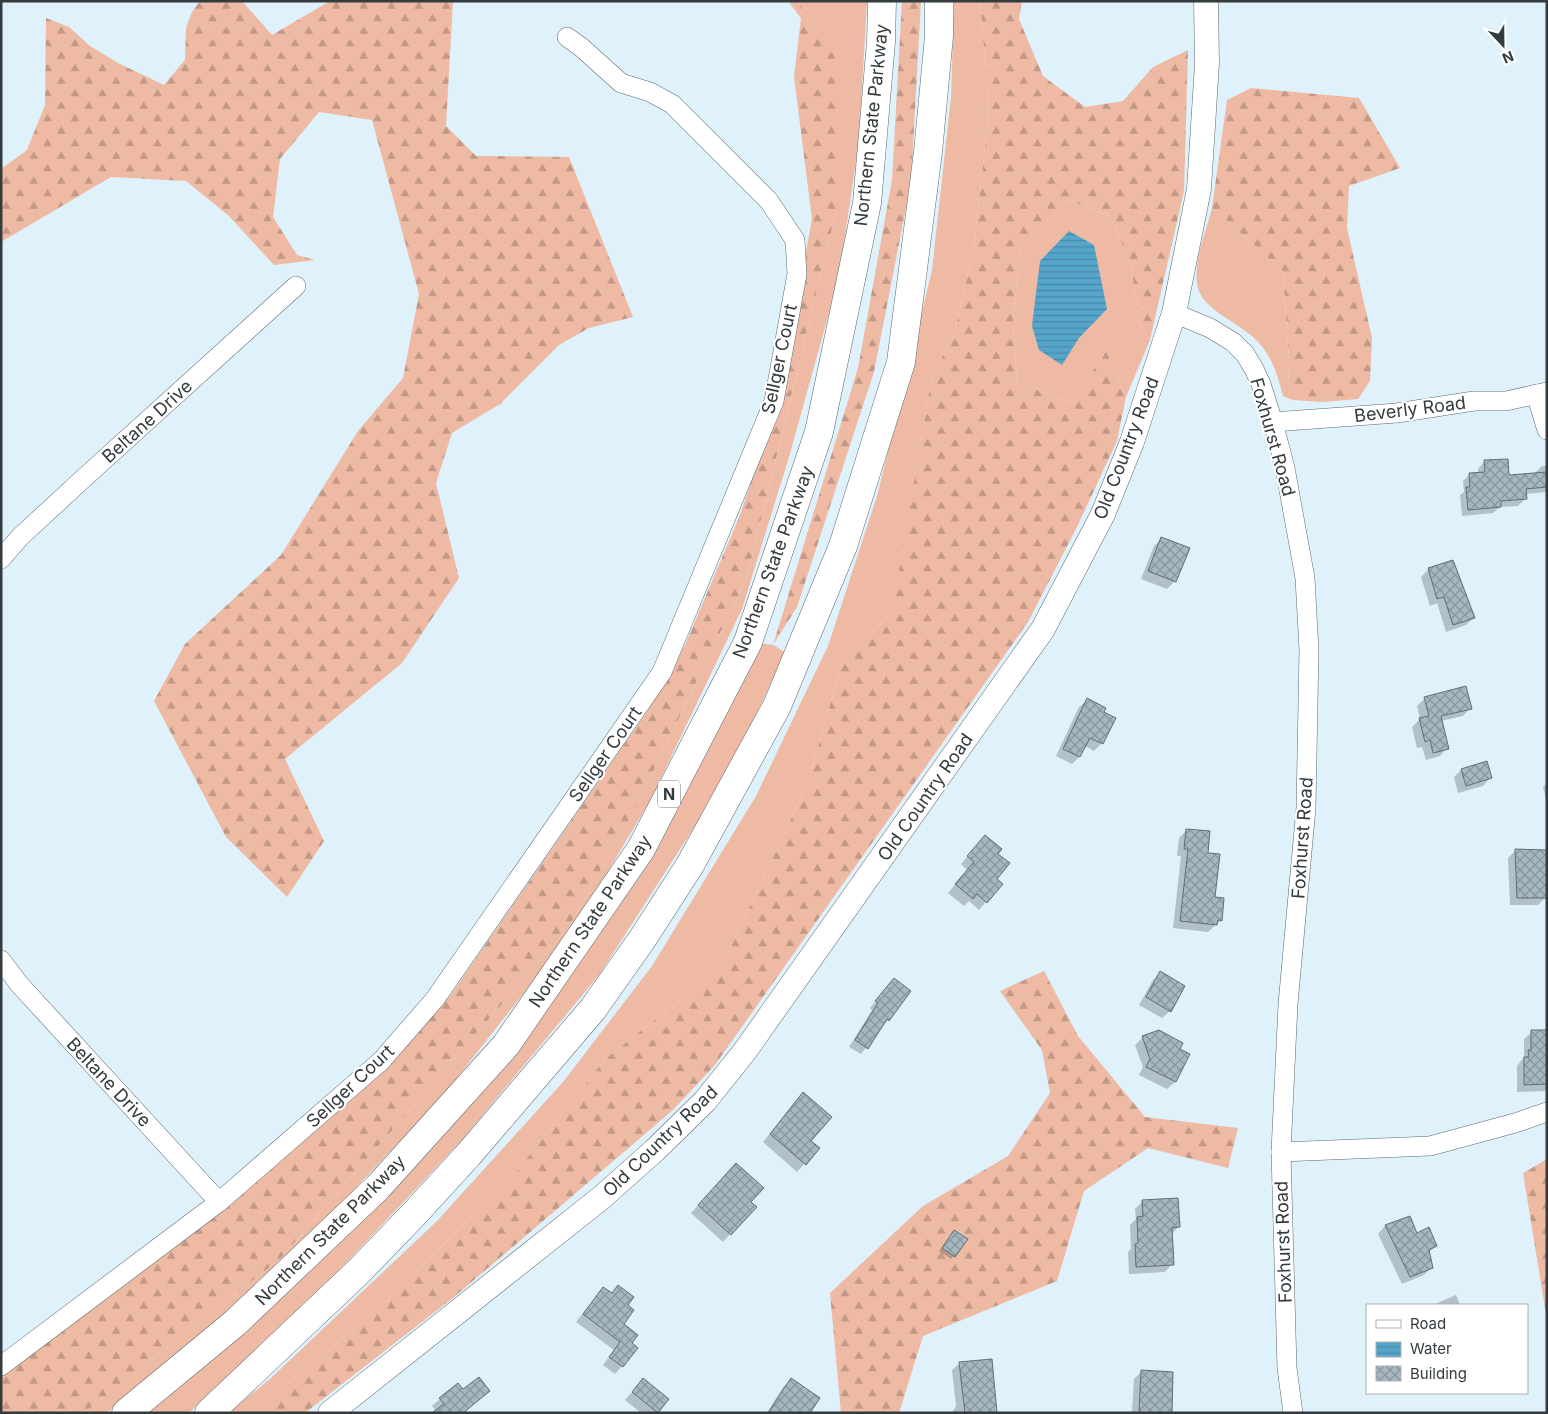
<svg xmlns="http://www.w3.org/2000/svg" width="1548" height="1414" font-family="Inter,sans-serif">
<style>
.grass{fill:#eebaa3}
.forest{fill:url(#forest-firs)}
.water{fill:url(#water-rules)}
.shadow{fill:#0003}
.building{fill:url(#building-cross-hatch);stroke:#5f6f77}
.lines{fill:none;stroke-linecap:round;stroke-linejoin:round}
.minor-casing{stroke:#5a6972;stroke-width:20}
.major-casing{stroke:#5a6972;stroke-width:25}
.highway-casing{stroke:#5a6972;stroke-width:29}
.minor{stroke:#fff;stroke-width:19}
.major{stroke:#fff;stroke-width:24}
.highway{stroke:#fff;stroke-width:28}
.labels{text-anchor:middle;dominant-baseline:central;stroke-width:4;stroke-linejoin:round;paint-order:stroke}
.shield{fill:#fff;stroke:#717679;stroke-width:1}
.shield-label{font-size:16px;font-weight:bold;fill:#343b3f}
.street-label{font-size:18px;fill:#343b3f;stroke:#fff}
</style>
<defs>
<pattern id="forest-firs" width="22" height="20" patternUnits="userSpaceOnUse" patternTransform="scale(1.25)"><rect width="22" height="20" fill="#eebaa3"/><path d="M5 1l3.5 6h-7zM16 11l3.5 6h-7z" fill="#c29886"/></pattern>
<pattern id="water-rules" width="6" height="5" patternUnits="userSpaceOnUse" patternTransform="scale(1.25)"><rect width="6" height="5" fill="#56a5cb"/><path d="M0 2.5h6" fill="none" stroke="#4888a6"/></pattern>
<pattern id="building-cross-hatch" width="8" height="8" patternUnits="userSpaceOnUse" patternTransform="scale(1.25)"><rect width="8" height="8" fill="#a6b7c0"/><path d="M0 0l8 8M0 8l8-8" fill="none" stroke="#88969d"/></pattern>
</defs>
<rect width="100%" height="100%" fill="#dff1fa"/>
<g class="grass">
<path d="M802 1H867L859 141 839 277 789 457 742 609 650 801 571 933 445 1093 285 1263 138 1389 106 1413H84L280 1259 568 928 636 807 747 577 836 212 801 17Z"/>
<path d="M954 1H980L989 111 973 254 954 333 931 380 893 612 844 656 807 785 721 968 605 1059 512 1177 378 1309 253 1413H228L270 1379 437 1221 563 1082 652 966 756 796 828 646 877 496 932 270 951 97Z"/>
<path d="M1068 200 1111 217 1131 266 1140 327 1150 340 1126 397 1106 351 1072 403 1017 382 1013 323 1020 247Z"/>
<path d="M1212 208 1283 271 1289 362 1288 392 1293 400 1283 396C1278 376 1272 356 1257 341 1242 324 1203 310 1198 288 1192 263 1206 232 1212 208Z"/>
<path d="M758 643 773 645 785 652 731 770 599 975 461 1141 345 1264 189 1413H145L329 1249 448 1131 581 960 706 755Z"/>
</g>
<g class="forest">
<path d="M200 1H242L272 35 330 1H453L446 126 476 156 569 157 633 317 589 328 559 345 500 404 452 433 436 483 459 578 402 663 285 759 324 841 287 897 226 837 154 701 185 644 281 555 358 431 403 378 419 294 372 120 319 112 280 159 273 217 297 255 315 260 274 265 229 216 186 181 111 177 1 242V169L27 150 45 105 46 18 69 27 90 46 118 63 164 85 185 60 186 28 192 12Z"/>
<path d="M788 1H802L801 17 835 41 836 212 747 577 636 807 568 928 280 1259 84 1413H1V1378L174 1244 399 1052 450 996 646 713 685 645 740 515 778 403 812 219 794 77 801 18Z"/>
<path d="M902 1H921L911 182 874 372 797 607 773 645 858 368 892 180Z"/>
<path d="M980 1H1022L1019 19 1043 76 1085 107 1123 101 1153 67 1188 50 1184 191 1150 340 1140 327 1131 266 1111 217 1068 200 1020 247 1013 323 1017 382 1072 403 1106 351 1126 397 1117 441 1076 529 1028 622 715 1065 673 1110 454 1297 305 1413H253L378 1309 512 1177 605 1059 721 968 807 785 844 656 892 613 931 380 954 333 973 254 989 111Z"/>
<path d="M1251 88 1359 98 1400 168 1349 186 1347 228 1372 338 1370 381 1358 399 1322 402 1293 400 1288 392 1289 362 1283 271 1212 208 1227 100Z"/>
<path d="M1044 971 1078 1036 1145 1117 1238 1128 1228 1168 1148 1148 1084 1191 1057 1281 923 1336 899 1413H841L830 1293 923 1206 1008 1156 1050 1093 1042 1050 1000 991Z"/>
<path d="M1547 1159V1320L1523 1173Z"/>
</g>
<path class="water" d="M1069 231 1094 245 1107 309 1079 338 1062 365 1039 350 1032 326 1040 261Z"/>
<g class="shadow">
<path d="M1484 462 1508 477 1535 473 1542 466H1547V492L1525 494V499L1518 506 1500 507 1493 513 1462 516 1460 495 1464 492 1463 481 1470 474 1478 473V469Z"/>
<path d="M1162 538 1188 549 1174 582 1167 589 1141 579 1154 546Z"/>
<path d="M1428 570 1473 618 1466 625 1446 632 1437 603 1430 606 1421 577Z"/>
<path d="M1425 698 1470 708 1463 716 1441 721 1447 748 1440 756 1426 760 1422 747 1417 748 1412 727 1420 719 1417 706Z"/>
<path d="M1087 700 1103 713 1102 743 1094 751 1085 746 1079 757 1072 764 1056 756 1079 707Z"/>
<path d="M1461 770 1490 778 1483 786 1458 793 1454 777Z"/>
<path d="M1547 783V799H1546L1543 787Z"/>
<path d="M1187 830 1206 854 1214 898 1221 920 1208 932 1173 928 1181 856H1177L1179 838Z"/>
<path d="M978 844 997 854 995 879 1001 884 979 910 969 901 964 906 948 893 967 870 961 864Z"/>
<path d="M1515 851 1546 897 1538 905H1510L1508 858Z"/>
<path d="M1161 973 1170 1011 1162 1018 1139 1005 1153 980Z"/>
<path d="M887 987 888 1020 861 1054 849 1047 872 1010 870 1008Z"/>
<path d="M1547 1031V1091L1517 1092V1066L1524 1057V1039L1532 1032Z"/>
<path d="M1159 1032 1178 1049 1189 1055 1175 1082 1167 1089 1139 1075 1143 1067 1135 1045 1142 1038Z"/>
<path d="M803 1093 810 1141 818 1149 797 1172 763 1142Z"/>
<path d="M729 1172 749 1202 730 1234 723 1242 691 1213Z"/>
<path d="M1143 1201 1178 1227 1171 1235 1172 1264 1165 1272 1129 1274 1128 1252 1131 1249 1130 1225 1136 1219 1135 1209Z"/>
<path d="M1409 1217 1416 1234 1435 1246 1428 1253 1431 1268 1424 1275 1402 1284 1378 1234 1385 1226Z"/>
<path d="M954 1231V1256L951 1259 939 1251Z"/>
<path d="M603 1288 626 1306 622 1324 630 1344 622 1366 615 1374 603 1365 614 1350 576 1322Z"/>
<path d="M1456 1295 1460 1305H1434L1437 1303Z"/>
<path d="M960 1363 995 1413H952L956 1406 952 1370Z"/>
<path d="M1141 1372 1170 1413H1130L1132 1411 1134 1379Z"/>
<path d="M643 1380 668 1399 657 1413H641L625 1400Z"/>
<path d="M791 1380 808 1413H767L783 1387Z"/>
<path d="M463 1391H488L463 1413 436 1411 432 1406 440 1399Z"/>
</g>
<g class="building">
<path d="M1508 459 1509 475 1547 472V487L1526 489 1527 499 1501 501V507L1468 510 1466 487H1470L1469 473 1485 472 1484 460Z"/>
<path d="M1161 537 1190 548 1176 582 1148 571Z"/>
<path d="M1453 560 1475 618 1453 625 1444 597 1437 599 1428 568Z"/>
<path d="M1466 686 1472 709 1441 716 1449 749 1433 753 1430 740 1425 742 1419 718 1429 716 1424 697Z"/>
<path d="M1087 698 1106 708 1104 712 1116 718 1103 744 1090 738 1080 757 1063 749Z"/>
<path d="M1487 761 1492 778 1466 786 1461 769Z"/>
<path d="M1186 829 1210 831 1208 853 1220 854 1215 897 1224 898 1222 921 1218 920 1217 925 1180 921 1188 849H1184Z"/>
<path d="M985 835 1002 849 998 854 1010 863 997 879 1003 884 987 903 977 894 973 899 955 884 974 862 967 856Z"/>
<path d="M1515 849 1547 850V898H1517Z"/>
<path d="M1160 971 1185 986 1171 1012 1146 997Z"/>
<path d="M894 978 911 991 889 1021 887 1019 868 1049 855 1040 878 1003 875 1001Z"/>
<path d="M1159 1030 1183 1043 1180 1049 1190 1054 1176 1082 1146 1067 1150 1059 1142 1036Z"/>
<path d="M1531 1030H1547V1084L1524 1085V1057H1529L1528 1050H1531Z"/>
<path d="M803 1092 832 1117 811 1141 820 1148 806 1165 770 1134Z"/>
<path d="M736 1163 764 1188 751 1202 757 1207 731 1235 698 1205Z"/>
<path d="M1178 1198 1180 1227 1172 1228 1174 1265 1136 1267 1135 1244 1138 1243 1137 1217 1143 1216 1142 1200Z"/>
<path d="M1410 1216 1417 1233 1429 1227 1437 1246 1429 1250 1433 1268 1410 1277 1385 1225Z"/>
<path d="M954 1230 968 1239 955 1257 942 1248Z"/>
<path d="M618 1285 634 1297 628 1305 634 1310 624 1324 638 1335 632 1343 638 1348 623 1367 609 1357 620 1342 583 1314 603 1287 612 1293Z"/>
<path d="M992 1359 997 1413H965L959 1362Z"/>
<path d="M1141 1370 1173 1372 1172 1413H1139Z"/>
<path d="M479 1377 490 1391 463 1413H432L444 1404 439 1398 458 1383 463 1389Z"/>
<path d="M643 1378 669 1399 658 1413 632 1392Z"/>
<path d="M791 1378 820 1398 810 1413H768Z"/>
</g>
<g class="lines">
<defs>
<g id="minor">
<path d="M1174 313 1210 328 1233 342 1245 354 1254 369 1261 384 1273 422 1285 468 1305 578 1309 650 1306 808 1288 1004 1281 1152 1287 1368 1293 1413"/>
<path d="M1536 394 1547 430"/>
<path d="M1273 422 1397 413 1474 401H1506L1547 392"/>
<path d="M1 559 20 537 85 477 296 286"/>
<path d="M1 960 19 984 219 1202"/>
<path d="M1281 1152 1430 1146 1515 1123 1547 1112"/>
<path d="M1 1366 219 1202 381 1061 435 999 662 672 774 401 797 274 795 240 769 201 672 104 650 92 621 83 581 47 567 37"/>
</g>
<path id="major" d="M330 1413 601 1198 655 1150 705 1101 745 1051 1043 629 1103 514 1132 442 1174 313 1199 189 1207 63 1206 1"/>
<g id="highway">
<path d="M126 1413 235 1323 378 1187 506 1045 641 849 748 642 819 432 867 203 881 42 882 1"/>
<path d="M209 1413 359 1271 415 1213 469 1154 593 1009 643 938 690 865 777 706 843 546 901 362 928 152 939 36V1"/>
</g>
</defs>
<use href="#minor" class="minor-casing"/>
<use href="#major" class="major-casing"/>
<use href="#highway" class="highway-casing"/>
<use href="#minor" class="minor"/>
<use href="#major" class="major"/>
<use href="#highway" class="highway"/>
</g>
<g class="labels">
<rect class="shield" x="658" y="780.5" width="22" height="27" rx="4"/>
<g class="shield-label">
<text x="669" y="794">N</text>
</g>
<g class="street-label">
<text transform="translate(871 125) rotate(-84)">Northern State Parkway</text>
<text transform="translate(779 359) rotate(-78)">Sellger Court</text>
<text transform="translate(1410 409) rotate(-7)">Beverly Road</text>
<text transform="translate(147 421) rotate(-42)">Beltane Drive</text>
<text transform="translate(1273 437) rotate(74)">Foxhurst Road</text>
<text transform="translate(1126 448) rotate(-69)">Old Country Road</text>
<text transform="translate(773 562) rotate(-70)">Northern State Parkway</text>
<text transform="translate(605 754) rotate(-55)">Sellger Court</text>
<text transform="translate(925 797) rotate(-55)">Old Country Road</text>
<text transform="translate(1302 838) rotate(-86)">Foxhurst Road</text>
<text transform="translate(590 921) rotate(-56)">Northern State Parkway</text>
<text transform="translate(109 1082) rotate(47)">Beltane Drive</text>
<text transform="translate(350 1086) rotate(-43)">Sellger Court</text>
<text transform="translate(660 1141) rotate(-44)">Old Country Road</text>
<text transform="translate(330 1230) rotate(-45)">Northern State Parkway</text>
<text transform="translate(1283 1242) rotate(-92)">Foxhurst Road</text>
</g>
</g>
<rect width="1548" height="1414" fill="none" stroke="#343b3f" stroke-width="5"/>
<rect x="1366" y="1304" width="162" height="90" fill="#ffffff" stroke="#aeb1b2"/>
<rect x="1376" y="1320" width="25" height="8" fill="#ffffff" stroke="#aeb1b2"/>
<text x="1410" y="1329" font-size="15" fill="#343b3f">Road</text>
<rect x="1376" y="1342" width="25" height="15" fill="url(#water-rules)" stroke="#aeb1b2"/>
<text x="1410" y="1354" font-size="15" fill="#343b3f">Water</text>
<rect x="1376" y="1366" width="25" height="15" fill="url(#building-cross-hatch)" stroke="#aeb1b2"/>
<text x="1410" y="1379" font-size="15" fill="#343b3f">Building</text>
<g transform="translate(1503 45) rotate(158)" stroke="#ffffff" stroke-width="4" paint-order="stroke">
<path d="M0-4L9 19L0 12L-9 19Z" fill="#343b3f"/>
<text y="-8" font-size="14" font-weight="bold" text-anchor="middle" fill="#343b3f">N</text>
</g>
</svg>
